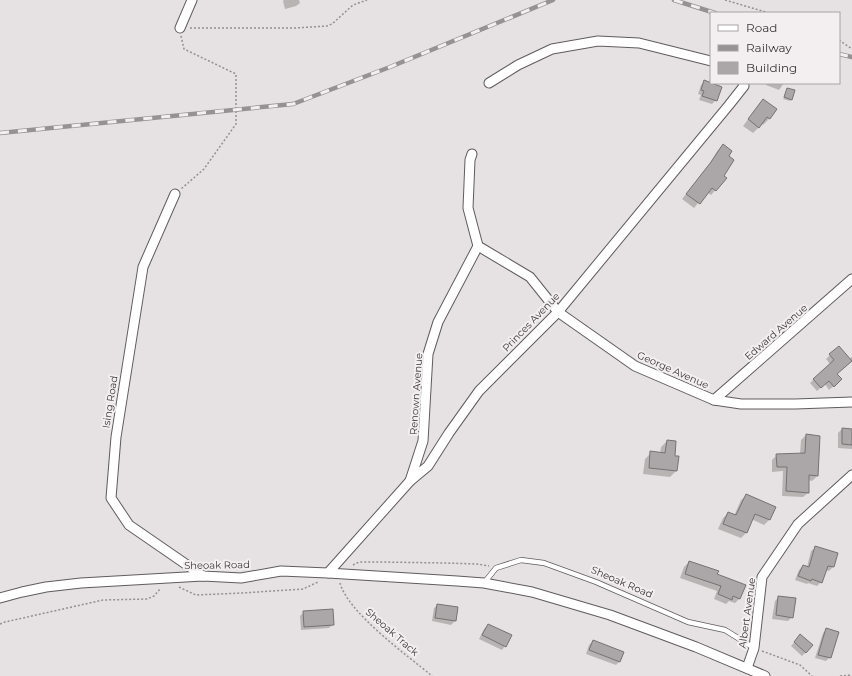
<svg xmlns="http://www.w3.org/2000/svg" width="852" height="676" font-family="Montserrat,sans-serif">
<style>
.shadow{fill:#0003}
.building{fill:#aba6a7;stroke:#767273}
.lines{fill:none;stroke-linecap:round;stroke-linejoin:round}
.service-casing{stroke:#605c5d;stroke-width:6}
.minor-casing{stroke:#605c5d;stroke-width:11}
.path{stroke:#949091;stroke-width:1.5;stroke-dasharray:2 2;stroke-linecap:butt}
.service{stroke:#fff;stroke-width:4.5}
.minor{stroke:#fff;stroke-width:9}
.rail-casing{stroke:#969293;stroke-width:4.5}
.rail{stroke:#f3eef0;stroke-width:3;stroke-dasharray:9;stroke-linecap:butt}
.labels{text-anchor:middle;dominant-baseline:central;stroke-width:4;stroke-linejoin:round;paint-order:stroke}
.street-label{font-size:10px;fill:#383637;stroke:#f3eef0}
</style>
<rect width="100%" height="100%" fill="#e6e1e2"/>
<g class="shadow">
<path d="M284 0H299L300 3 296 6 285 9 283 1Z"/>
<path d="M705 81 716 100 712 104 699 100 701 95 698 94 701 85Z"/>
<path d="M766 83H784L779 90 766 85Z"/>
<path d="M788 89 791 99 790 101 783 99Z"/>
<path d="M763 100 776 109 769 119 763 125 762 124 753 133 743 126Z"/>
<path d="M723 146 727 157 723 176 726 178 711 195 707 192 694 208 682 199 707 168 718 150Z"/>
<path d="M830 355 849 359 852 357V361L836 374 837 383 829 390 825 384 817 391 810 383 830 364 826 359Z"/>
<path d="M842 429 852 430V449L838 448V433Z"/>
<path d="M806 435 817 476 812 481 808 480V493L803 497 782 496 783 471 772 472V460L777 455 800 454 801 440Z"/>
<path d="M667 441 674 457 676 471 670 477 643 474 645 459 651 453 660 454 661 447Z"/>
<path d="M747 495 774 507 769 520 764 525 751 519 746 533 741 538 718 529 723 518 728 513 734 516 741 500Z"/>
<path d="M815 548 833 567 829 571 826 570 821 582 817 586 808 583 807 584 795 580 799 570 803 566 807 567 811 551Z"/>
<path d="M689 562 716 575 740 598 735 603 729 601 726 604 714 599 717 591 680 578 684 567Z"/>
<path d="M779 597 792 617 788 621 772 619 775 601Z"/>
<path d="M438 605 455 621 451 625 432 621 434 608Z"/>
<path d="M304 612 333 624 329 628 301 630 300 616Z"/>
<path d="M488 625 505 646 502 650 479 639 484 629Z"/>
<path d="M827 629 830 657 826 661 815 658 823 633Z"/>
<path d="M796 640 806 652 802 656 791 646Z"/>
<path d="M593 641 620 661 616 665 586 654 589 645Z"/>
</g>
<g class="building">
<path d="M704 80 722 87 717 101 702 96 704 91 701 90Z"/>
<path d="M787 88 795 90 792 100 784 97Z"/>
<path d="M763 99 777 109 770 119 767 117 759 128 748 119Z"/>
<path d="M723 144 732 151 729 156 734 160 724 176 727 178 716 191 712 188 700 204 686 194 711 162Z"/>
<path d="M839 346 852 361 837 374 842 379 834 387 829 381 821 388 813 379 834 360 829 354Z"/>
<path d="M842 428 852 429V445L842 444Z"/>
<path d="M806 434 820 436 818 476 809 475V493L786 491 787 467H777L776 454 805 453Z"/>
<path d="M667 440 676 441 675 456H679L677 471 649 468 650 451 665 453Z"/>
<path d="M746 494 776 507 770 520 755 514 747 533 723 524 728 512 736 515Z"/>
<path d="M815 546 838 553 834 567 828 566 822 583 812 579 811 581 798 576 803 565 809 567Z"/>
<path d="M689 561 719 571 717 574 746 585 740 599 733 596 732 600 718 594 721 586 685 574Z"/>
<path d="M778 596 796 598 793 618 776 615Z"/>
<path d="M437 604 458 607 456 621 435 618Z"/>
<path d="M333 609 334 625 304 627 303 611Z"/>
<path d="M488 624 512 635 506 647 482 635Z"/>
<path d="M826 628 839 632 831 658 818 655Z"/>
<path d="M800 634 813 645 806 653 794 642Z"/>
<path d="M593 640 624 652 620 662 589 650Z"/>
</g>
<g class="lines">
<defs>
<path id="service" d="M484 583 496 568 521 560 544 563 596 582 688 622 725 630 754 648"/>
<g id="minor">
<path d="M180 28 192 0"/>
<path d="M489 83 518 65 552 49 598 41 639 43 711 61"/>
<path d="M472 154 470 160 468 208 478 246"/>
<path d="M175 194 143 267 116 437 111 498 129 525 203 576"/>
<path d="M478 246 530 277 558 312 635 366 714 400 741 404H795L852 402"/>
<path d="M714 400 852 279"/>
<path d="M410 481 423 441 428 354 438 322 478 246"/>
<path d="M328 573 410 481 428 466 449 433 479 391 558 312 729 105 744 86 743 83"/>
<path d="M0 598 22 592 46 587 81 583 203 576 241 578 281 571 328 573 457 581 484 583 532 592 610 615 696 647 765 676"/>
<path d="M747 668 754 648 762 577 798 524 852 475"/>
</g>
</defs>
<use href="#service" class="service-casing"/>
<use href="#minor" class="minor-casing"/>
<g class="path">
<path d="M725 0 769 13"/>
<path d="M190 28H296L327 26 332 24 353 5 367 0"/>
<path d="M181 36 184 49 236 74V124L204 169 181 189"/>
<path d="M839 40 852 49"/>
<path d="M353 565 359 562H381L445 563 477 564 489 566"/>
<path d="M340 583C348 613 407 655 432 676"/>
<path d="M179 587 196 595 242 593 303 589 318 582"/>
<path d="M0 624 5 622 103 600 147 599 154 596 161 588"/>
<path d="M762 651 800 665 812 676"/>
<path d="M840 676 852 675"/>
</g>
<use href="#service" class="service"/>
<use href="#minor" class="minor"/>
<defs>
<g id="rail">
<path d="M674 0 715 13"/>
<path d="M839 54 852 57"/>
<path d="M0 133 293 104 390 67 553 0"/>
</g>
</defs>
<use href="#rail" class="rail-casing"/>
<use href="#rail" class="rail"/>
</g>
<g class="labels">
<g class="street-label">
<text transform="translate(531 322) rotate(-46)">Princes Avenue</text>
<text transform="translate(776 332) rotate(-41)">Edward Avenue</text>
<text transform="translate(673 370) rotate(24)">George Avenue</text>
<text transform="translate(416 394) rotate(-86)">Renown Avenue</text>
<text transform="translate(110 402) rotate(-81)">Ising Road</text>
<text transform="translate(217 565) rotate(-1)">Sheoak Road</text>
<text transform="translate(622 582) rotate(23)">Sheoak Road</text>
<text transform="translate(747 613) rotate(-82)">Albert Avenue</text>
<text transform="translate(392 632) rotate(41)">Sheoak Track</text>
</g>
</g>
<rect x="710" y="12" width="130" height="72" fill="#f3eef0" stroke="#a8a4a6"/>
<rect x="718" y="25" width="20" height="6" fill="#ffffff" stroke="#a8a4a6"/>
<text x="746" y="32" font-size="12" fill="#383637">Road</text>
<rect x="718" y="45" width="20" height="6" fill="#969293" stroke="#a8a4a6"/>
<text x="746" y="52" font-size="12" fill="#383637">Railway</text>
<rect x="718" y="62" width="20" height="12" fill="#aba6a7" stroke="#a8a4a6"/>
<text x="746" y="72" font-size="12" fill="#383637">Building</text>
</svg>
